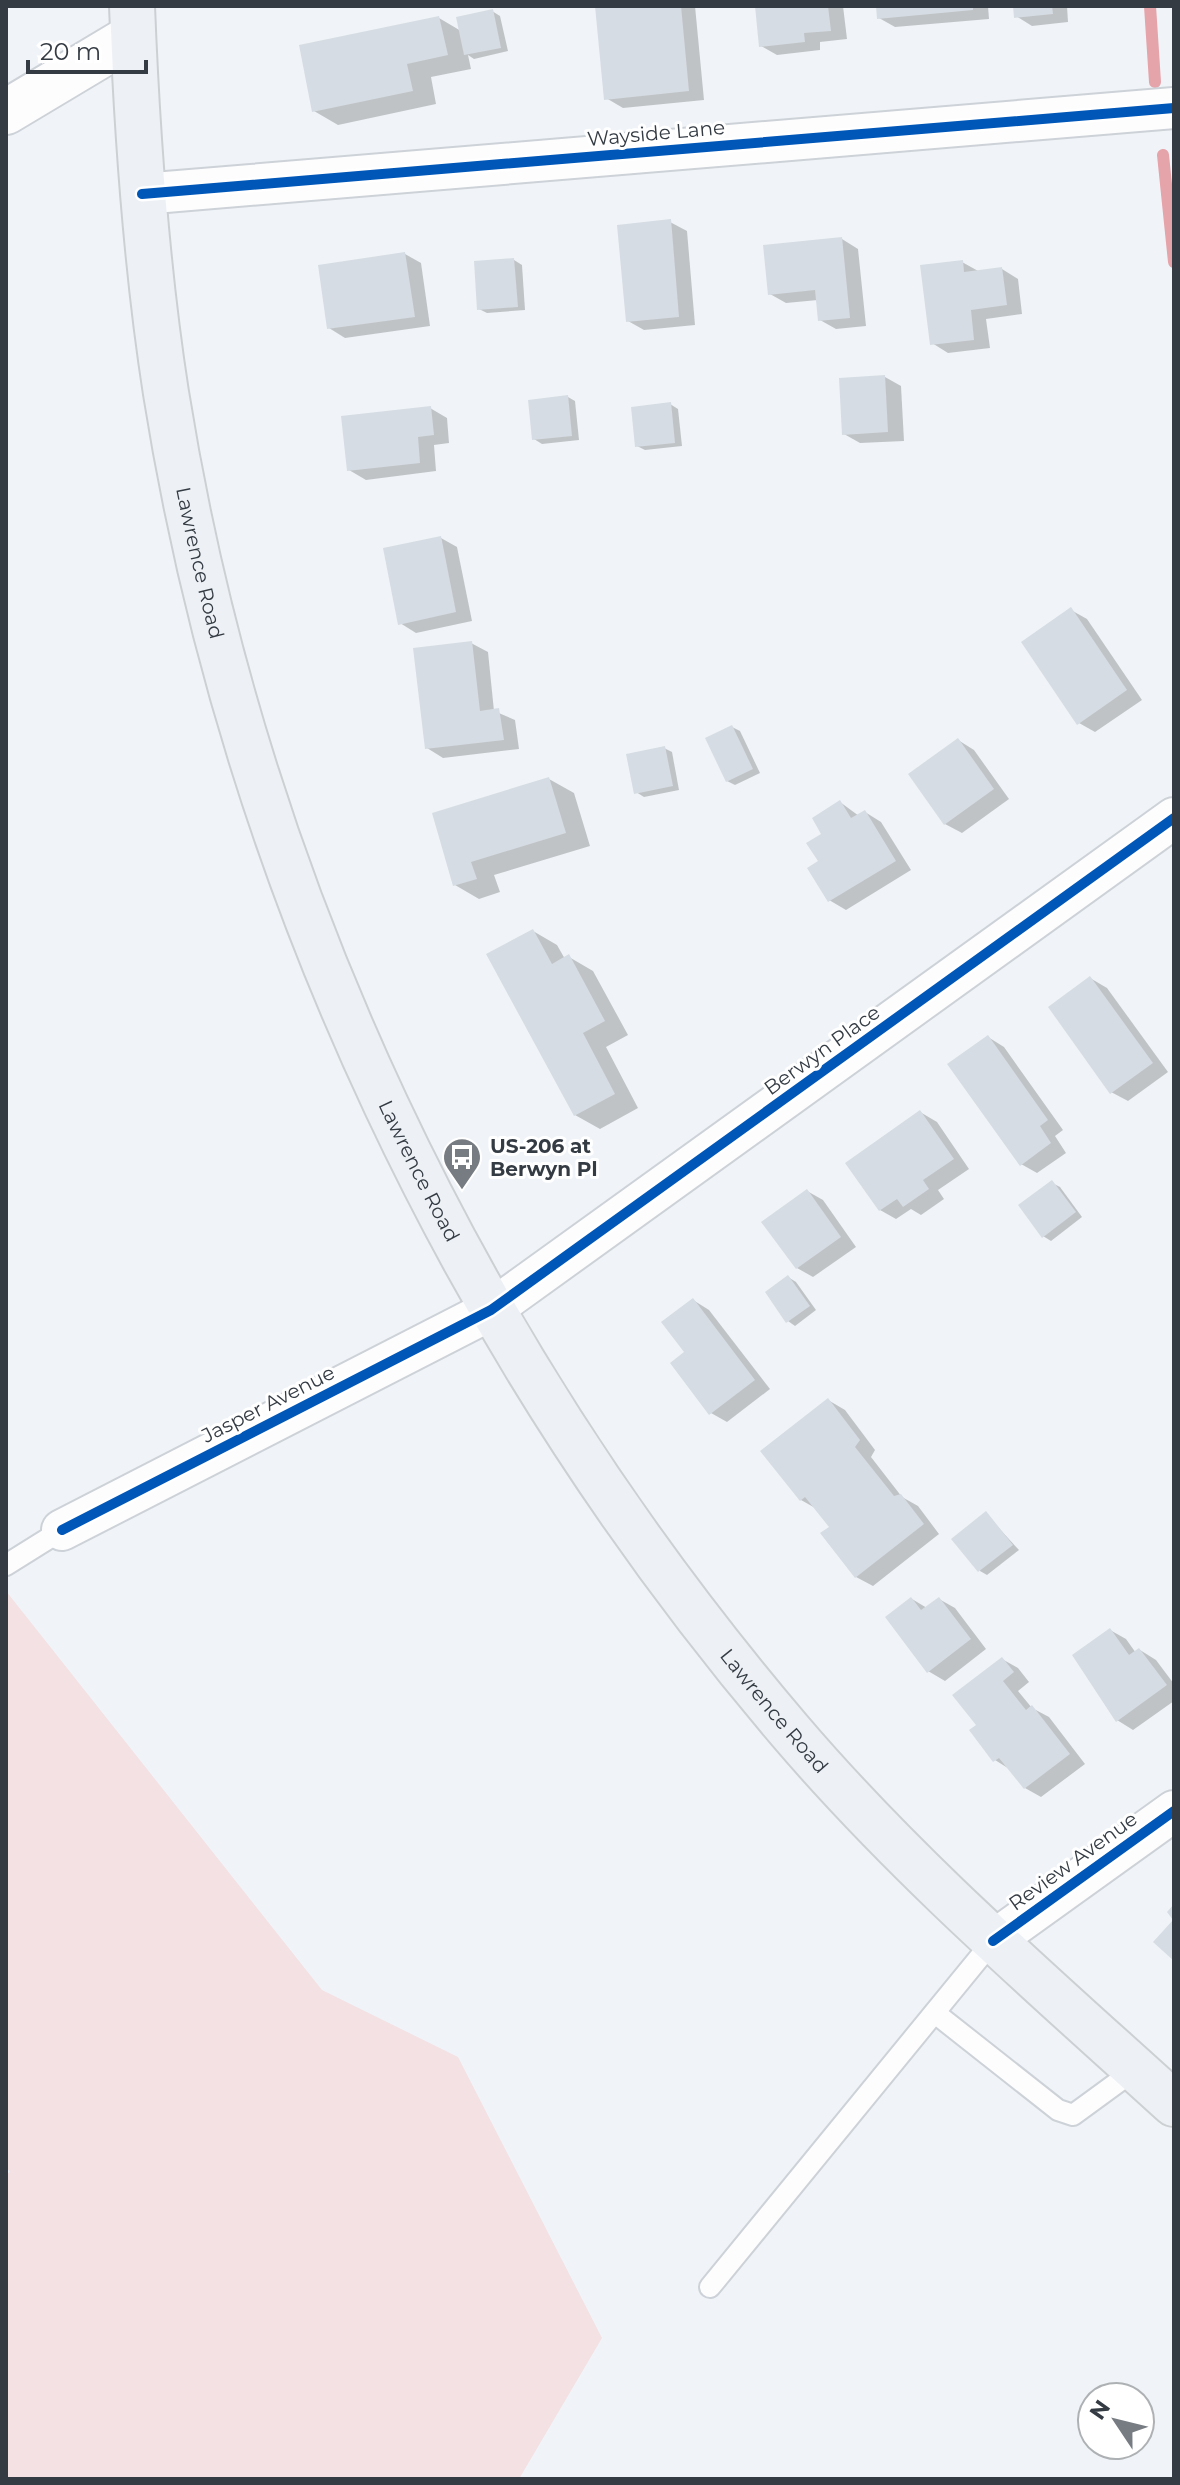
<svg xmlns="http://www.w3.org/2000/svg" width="1180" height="2485" font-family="Montserrat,sans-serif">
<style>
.green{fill:#f3e1e4}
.shadow{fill:#0003}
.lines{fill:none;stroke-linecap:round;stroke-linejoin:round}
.stream{stroke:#e5a3aa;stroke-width:12}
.building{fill:#d5dce3}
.service-casing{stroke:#cdd2d8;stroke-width:24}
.minor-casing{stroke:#cdd2d8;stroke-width:44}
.tertiary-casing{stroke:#cdd2d8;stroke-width:48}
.primary-casing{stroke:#cdd0d3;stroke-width:48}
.service{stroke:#fdfdfe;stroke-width:20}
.minor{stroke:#fdfdfe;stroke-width:40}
.tertiary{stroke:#fdfdfe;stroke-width:44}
.primary{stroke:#edf1f6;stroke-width:44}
.cycleway-casing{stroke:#fff;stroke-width:15}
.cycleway{stroke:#0057b8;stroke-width:10}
.labels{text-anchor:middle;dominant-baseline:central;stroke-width:6;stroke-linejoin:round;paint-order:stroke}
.street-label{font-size:20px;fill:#343b43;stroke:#fff}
.poi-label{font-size:20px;font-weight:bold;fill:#343b43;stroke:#fff;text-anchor:start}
</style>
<rect width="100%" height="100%" fill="#f0f4f8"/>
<path class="green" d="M6 1591 322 1990 458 2057 602 2338 519 2479H6V2174L10 2172 6 2167Z"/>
<g class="shadow">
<path d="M597 6H695L704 100 623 108 606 98Z"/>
<path d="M757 6H843L847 39 820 42V50L777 55 761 46Z"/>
<path d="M878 6H988L989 19 895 27 879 18Z"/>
<path d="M1015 6H1067L1068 22 1032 26 1016 16Z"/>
<path d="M492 11 500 16 508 51 474 59 468 55 471 69 431 77 436 104 338 125 314 111 439 18 461 31Z"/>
<path d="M670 222 687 231 695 325 644 330 628 321Z"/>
<path d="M842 239 858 249 866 326 836 329 820 320 818 300 786 303 770 294Z"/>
<path d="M405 254 421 263 430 326 345 338 329 328Z"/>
<path d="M514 260 522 265 525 310 487 313 479 309Z"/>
<path d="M962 262 980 272 1002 269 1018 279 1022 314 986 319 990 348 948 353 932 343Z"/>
<path d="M885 377 901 386 904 441 860 443 844 434Z"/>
<path d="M568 397 575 401 579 440 542 444 534 439Z"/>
<path d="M670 404 678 409 682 446 645 450 637 446Z"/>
<path d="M430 408 447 418 449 443 434 445 436 471 366 480 349 470Z"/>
<path d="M441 538 457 547 472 621 416 633 400 623Z"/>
<path d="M1071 610 1087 619 1142 700 1095 732 1079 723Z"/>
<path d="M471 643 488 652 494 711 515 720 519 749 443 758 427 748Z"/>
<path d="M732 727 740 731 760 773 735 785 727 781Z"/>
<path d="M958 740 974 750 1009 799 962 833 945 824Z"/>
<path d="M664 748 672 752 679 790 644 797 636 792Z"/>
<path d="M549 779 574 793 590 846 494 875 500 892 479 899 455 885 434 814Z"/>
<path d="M840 802 859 816 865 812 881 822 911 870 846 910 829 900 821 862 823 834Z"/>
<path d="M533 931 557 945 565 959 569 957 593 971 628 1035 606 1047 638 1108 600 1129 575 1115Z"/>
<path d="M1090 978 1107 988 1168 1072 1128 1101 1111 1092Z"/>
<path d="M988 1037 1004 1047 1063 1130 1055 1136 1066 1153 1037 1173 1021 1164Z"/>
<path d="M920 1112 937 1122 969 1169 938 1190 944 1199 921 1215 911 1209 896 1219 880 1210Z"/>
<path d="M1052 1183 1060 1187 1082 1217 1051 1241 1043 1236Z"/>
<path d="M807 1191 823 1200 856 1247 813 1277 797 1268Z"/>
<path d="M788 1277 796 1282 816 1310 795 1326 788 1321Z"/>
<path d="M693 1300 709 1310 770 1389 727 1422 711 1413Z"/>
<path d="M828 1400 845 1410 875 1450 871 1457 902 1497 918 1506 939 1534 873 1586 856 1577 832 1527 817 1509 801 1500Z"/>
<path d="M986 1514 1019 1550 987 1575 980 1571Z"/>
<path d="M912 1599 927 1608 939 1599 955 1608 986 1649 945 1681 928 1671Z"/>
<path d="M1110 1630 1126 1639 1136 1653 1140 1650 1156 1660 1174 1684V1701L1133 1730 1117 1720Z"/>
<path d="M1002 1659 1018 1668 1029 1682 1018 1691 1032 1708 1049 1717 1085 1764 1041 1797 1025 1788 1011 1770 995 1760Z"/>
</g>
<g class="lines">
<g class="stream">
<path d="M1150 6 1155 82"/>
<path d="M1163 155 1174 262"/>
</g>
</g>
<g class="building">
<path d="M595 6H681L689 91 604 100Z"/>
<path d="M755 6H828L831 31 804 33 805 42 759 47Z"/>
<path d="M876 6H973V10L877 19Z"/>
<path d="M1013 6H1052L1053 14 1014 18Z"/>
<path d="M493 9 501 48 464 55 456 17Z"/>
<path d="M439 16 448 55 407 64 413 91 312 112 299 45Z"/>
<path d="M671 219 679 317 626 322 617 225Z"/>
<path d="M842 237 850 318 818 321 815 290 768 295 763 245Z"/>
<path d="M405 252 415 317 327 329 318 265Z"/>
<path d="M514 258 518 307 477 310 474 261Z"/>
<path d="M963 260 964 272 1002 267 1007 305 971 310 974 340 930 345 920 265Z"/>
<path d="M885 375 888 432 842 435 839 378Z"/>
<path d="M568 395 572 436 532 440 528 400Z"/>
<path d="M671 402 675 443 635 447 631 407Z"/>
<path d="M431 406 434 435 418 437 420 463 347 471 341 416Z"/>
<path d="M441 536 456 612 398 625 383 548Z"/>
<path d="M1071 607 1127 690 1077 725 1021 642Z"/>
<path d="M472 641 480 711 499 708 504 740 425 749 413 648Z"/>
<path d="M732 725 753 769 726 782 705 738Z"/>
<path d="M958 738 994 789 944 825 908 774Z"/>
<path d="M665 746 673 786 634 794 626 754Z"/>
<path d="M549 777 566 833 471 862 477 879 453 886 432 813Z"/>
<path d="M840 800 851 818 865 810 896 861 828 902 807 868 818 861 806 843 821 834 812 818Z"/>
<path d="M533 929 552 964 569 954 605 1021 583 1033 615 1094 574 1116 486 954Z"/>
<path d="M1090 976 1153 1063 1110 1094 1048 1007Z"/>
<path d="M988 1035 1048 1120 1040 1126 1051 1143 1020 1166 947 1064Z"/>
<path d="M920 1110 954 1159 923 1180 929 1189 903 1207 897 1199 879 1211 845 1163Z"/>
<path d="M1052 1180 1076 1212 1042 1238 1018 1205Z"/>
<path d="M807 1189 841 1237 796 1269 761 1222Z"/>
<path d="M788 1275 810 1306 786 1323 765 1292Z"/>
<path d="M693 1298 755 1380 709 1415 670 1363 684 1352 661 1322Z"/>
<path d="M828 1398 860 1440 855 1447 894 1496 901 1494 924 1524 855 1578 820 1533 829 1527 805 1497 800 1501 760 1451Z"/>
<path d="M986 1511 1013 1545 978 1572 951 1539Z"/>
<path d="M911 1597 921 1610 939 1597 971 1639 927 1673 885 1617Z"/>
<path d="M1110 1628 1129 1655 1139 1648 1167 1685 1116 1722 1072 1655Z"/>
<path d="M1002 1657 1014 1672 1003 1681 1026 1710 1032 1705 1070 1754 1024 1789 999 1758 993 1762 969 1730 976 1725 952 1695Z"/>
<path d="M1174 1904V1961L1153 1942 1173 1920 1167 1912Z"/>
</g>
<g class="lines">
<defs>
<g id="service">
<path d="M6 1565 62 1530"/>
<path d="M935 2013 1058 2110 1073 2115 1136 2069"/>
<path d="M710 2287 993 1941"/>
</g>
<g id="minor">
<path d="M142 194 1174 108"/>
<path d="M62 1530 491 1310 1174 818"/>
<path d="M993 1941 1174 1811"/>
</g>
<path id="tertiary" d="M6 112 133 36"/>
<g id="primary">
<path id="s1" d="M132 6C137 135 146 265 166 393 245 888 466 1351 790 1731 906 1867 1042 1984 1174 2104"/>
</g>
</defs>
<use href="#service" class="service-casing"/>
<use href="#minor" class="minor-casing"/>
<use href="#tertiary" class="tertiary-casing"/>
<use href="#primary" class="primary-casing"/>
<use href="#service" class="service"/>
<use href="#minor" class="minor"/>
<use href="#tertiary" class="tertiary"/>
<use href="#primary" class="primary"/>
<defs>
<g id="cycleway">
<path d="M142 194 1174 108"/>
<path d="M62 1530 491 1310 1174 818"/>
<path d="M993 1941 1174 1811"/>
</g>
</defs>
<use href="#cycleway" class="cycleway-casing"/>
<use href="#cycleway" class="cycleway"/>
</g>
<defs>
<symbol id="bus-pin" viewBox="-11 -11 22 30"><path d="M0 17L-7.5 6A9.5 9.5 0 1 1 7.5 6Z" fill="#767c82" stroke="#fff"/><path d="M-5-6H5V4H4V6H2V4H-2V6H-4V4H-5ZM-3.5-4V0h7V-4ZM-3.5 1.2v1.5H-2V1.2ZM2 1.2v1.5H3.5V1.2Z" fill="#fff"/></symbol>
</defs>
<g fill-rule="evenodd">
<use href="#bus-pin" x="440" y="1135" width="44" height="60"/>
</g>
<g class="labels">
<g class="street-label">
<text transform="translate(656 133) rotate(-5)">Wayside Lane</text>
<text stroke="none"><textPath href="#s1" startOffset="562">Lawrence Road</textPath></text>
<text transform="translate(822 1050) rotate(-36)">Berwyn Place</text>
<text stroke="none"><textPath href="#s1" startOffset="1210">Lawrence Road</textPath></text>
<text transform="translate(268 1404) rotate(-27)">Jasper Avenue</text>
<text stroke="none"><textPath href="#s1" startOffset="1858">Lawrence Road</textPath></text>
<text transform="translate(1073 1861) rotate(-36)">Review Avenue</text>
</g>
<g class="poi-label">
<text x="490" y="1146">US-206 at<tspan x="490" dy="23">Berwyn Pl</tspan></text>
</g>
</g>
<rect width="1180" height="2485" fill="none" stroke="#343b43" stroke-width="16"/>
<g transform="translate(1116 2421) rotate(305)"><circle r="38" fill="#ffffff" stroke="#aeb1b4" stroke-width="2"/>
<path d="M0-6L14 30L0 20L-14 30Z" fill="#767c82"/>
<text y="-12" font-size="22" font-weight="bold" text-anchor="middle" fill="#343b43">N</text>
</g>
<path d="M28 60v12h118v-12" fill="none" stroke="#343b43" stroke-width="4"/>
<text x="40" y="60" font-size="24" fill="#343b43" stroke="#ffffff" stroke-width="6" paint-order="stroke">20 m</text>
</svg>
